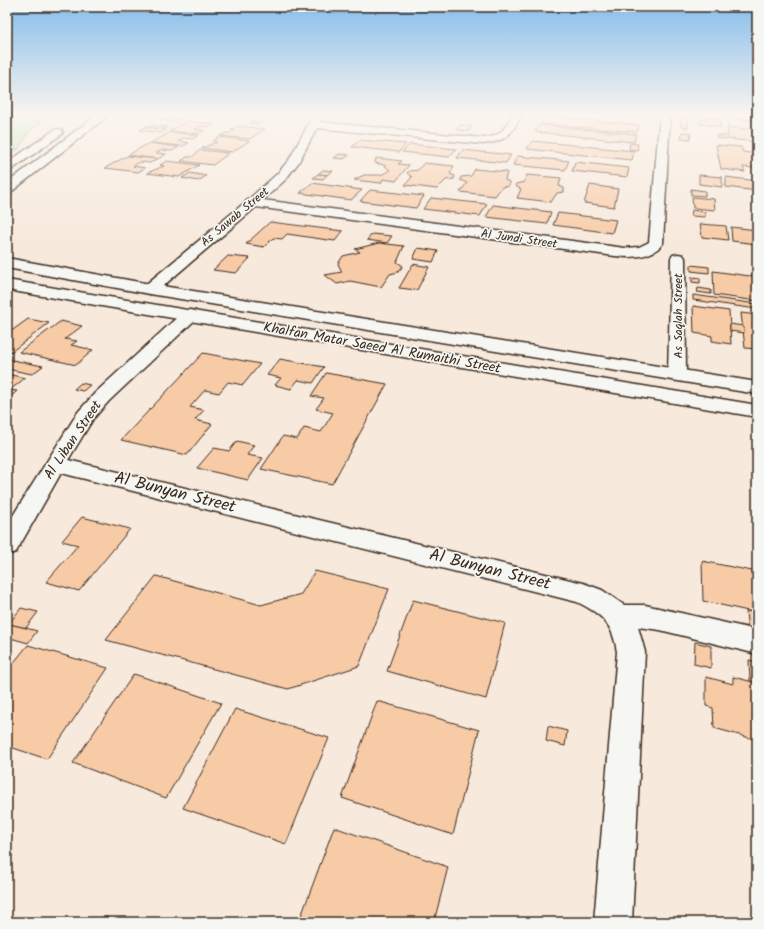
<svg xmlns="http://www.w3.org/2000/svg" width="764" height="929" font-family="Kalam,sans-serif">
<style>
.green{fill:#a7e8b1;stroke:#718968}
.building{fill:#f8cba7;stroke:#3b2a1e}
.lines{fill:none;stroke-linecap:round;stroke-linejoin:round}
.minor-casing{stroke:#3b2a1e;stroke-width:3}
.tertiary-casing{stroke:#3b2a1e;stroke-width:3}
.secondary-casing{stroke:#3b2a1e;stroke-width:3}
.minor{fill:#f6f6f2;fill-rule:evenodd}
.tertiary{fill:#f6f6f2;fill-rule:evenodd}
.secondary{fill:#f6f6f2;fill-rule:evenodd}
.labels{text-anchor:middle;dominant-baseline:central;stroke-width:3.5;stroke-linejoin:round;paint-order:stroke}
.far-street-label{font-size:12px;fill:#3b2a1e;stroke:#f6f6f2}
.street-label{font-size:14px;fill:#3b2a1e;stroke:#f6f6f2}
.near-street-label{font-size:17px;fill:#3b2a1e;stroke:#f6f6f2}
</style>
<rect width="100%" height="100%" fill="#f7e9dc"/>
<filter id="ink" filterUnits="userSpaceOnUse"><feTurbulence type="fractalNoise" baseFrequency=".025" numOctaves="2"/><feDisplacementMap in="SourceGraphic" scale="8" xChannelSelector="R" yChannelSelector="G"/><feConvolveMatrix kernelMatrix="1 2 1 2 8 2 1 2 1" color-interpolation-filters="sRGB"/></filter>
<g filter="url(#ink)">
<path class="green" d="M32 119 42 122 29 131 18 150H7V126L13 122Z"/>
<g class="building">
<path d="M188 114H227L220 118Z"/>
<path d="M606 114H641V117Z"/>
<path d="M545 116 639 125 637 132 541 124Z"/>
<path d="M164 117 181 119 176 122 160 120Z"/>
<path d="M260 117 269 118 260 124 250 123Z"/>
<path d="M682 117 688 118V128L681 127Z"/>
<path d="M705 117 720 119 721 127 700 124 699 120H705Z"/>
<path d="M187 121 215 124 209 127 200 126 195 129 204 130 198 134 169 131Z"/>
<path d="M150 125 167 127 162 129 145 127Z"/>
<path d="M460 125 472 126 469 131 456 130Z"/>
<path d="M539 125 636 134 634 142 535 132Z"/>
<path d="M237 126 265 129 250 139 220 136 226 133H230L235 130H231Z"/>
<path d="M145 127 162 129 166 130 160 133 140 130Z"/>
<path d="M727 127 757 130V142L717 138V135L728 136Z"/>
<path d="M170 132 199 135 193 139 184 138 178 141 189 143 183 146 151 143Z"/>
<path d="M682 132 691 133 690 139 681 138Z"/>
<path d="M219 137 249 141 232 152 202 148 217 142 213 141Z"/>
<path d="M360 140 406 144 399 152 352 147Z"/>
<path d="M532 141 634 151 632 160 527 149Z"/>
<path d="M149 143 179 147 172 151 162 150 156 153 166 154 158 159 128 155Z"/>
<path d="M630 143 638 144 637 150 629 149Z"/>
<path d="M410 144 456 149 449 157 402 152Z"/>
<path d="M716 145 741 147 743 152 757 154V168L743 167 745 172 721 169Z"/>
<path d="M200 150 229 153 213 165 181 161 187 157H192Z"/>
<path d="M463 150 511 155 506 163 457 158Z"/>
<path d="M339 154 349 155 344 159 334 158Z"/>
<path d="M127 156 157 159 150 163 140 162 133 166 145 168 138 172 105 168Z"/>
<path d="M517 156 569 161 565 170 513 165Z"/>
<path d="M376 158 402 161 398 164 409 165 396 181 383 179 381 183 354 180 364 175H381L390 170 384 165 375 163Z"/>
<path d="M167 161 199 165 179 177 147 173 164 166 160 165Z"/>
<path d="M575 162 629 168 627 177 572 171Z"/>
<path d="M424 163 454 166 450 174 455 176 454 179 446 180 437 189 405 185 412 177 407 173 409 171 418 170Z"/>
<path d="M475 169 507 172 505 180 510 183 509 186 502 187 495 196 460 192 467 183 460 180 461 177 471 176Z"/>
<path d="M323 170 333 171 327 175 318 174Z"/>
<path d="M190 173 206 176 198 181 182 178Z"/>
<path d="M318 174 327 175 323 179 313 178Z"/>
<path d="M527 175 561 178 559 186 564 188V192L557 193 551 202 517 198 521 189 515 186 516 184 524 182Z"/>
<path d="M699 175 722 177V187L699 184Z"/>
<path d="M726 177 757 181V191L726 187Z"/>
<path d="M312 183 362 190 351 200 300 193Z"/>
<path d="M590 185 618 189 614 207 584 203Z"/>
<path d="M691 189 705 191V196L691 195Z"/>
<path d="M370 190 424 196 416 208 360 201Z"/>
<path d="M692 197 714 199 715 210 693 208Z"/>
<path d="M431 198 487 204 480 216 423 209Z"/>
<path d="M493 205 551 212 547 224 486 217Z"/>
<path d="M692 210 705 212V217L691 216Z"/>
<path d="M558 213 616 220 612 233 553 225Z"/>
<path d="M270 222 343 231 335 241 287 234 282 239 273 238 264 247 246 244Z"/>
<path d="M700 224 726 226 728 240 702 237Z"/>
<path d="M731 227 757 230V244L732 241Z"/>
<path d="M372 234 392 236 387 243 367 240Z"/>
<path d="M379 243 404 246 397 262 403 266 398 272 390 274 381 287 350 281 337 284 325 275 342 272 338 264 343 256 360 252 355 249Z"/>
<path d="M418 248 438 251 433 262 413 259Z"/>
<path d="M228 256 250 258 236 273 213 270Z"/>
<path d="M413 264 429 267 417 290 399 288Z"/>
<path d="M691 265 709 267V273L691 271Z"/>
<path d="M713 271 757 277V301L714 295Z"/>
<path d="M692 277 700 278V283L692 282Z"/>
<path d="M698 288 711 290V294L697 292Z"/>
<path d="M693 295 757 304V309L693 300Z"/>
<path d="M693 306 729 311 731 344 712 341V336L694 333Z"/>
<path d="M741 313 757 315V349L745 348Z"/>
<path d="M28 319 49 323 7 355V331L10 332Z"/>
<path d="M61 321 82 326 65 339 77 341 71 345 93 350 76 365 19 352Z"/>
<path d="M730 324 743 326 744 333 730 331Z"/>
<path d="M203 353 260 364 243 385 228 382 219 393 205 390 190 407 204 410 195 420 212 424 187 455 121 440Z"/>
<path d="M7 359 43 366 32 374 7 369Z"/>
<path d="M280 359 324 367 313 383 298 380 291 389 275 385 281 378 267 375Z"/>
<path d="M326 373 387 384 332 484 261 469 283 436 297 439 304 428 321 432 333 413 316 409 324 398 311 396Z"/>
<path d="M7 374 25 378 10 390 17 391 7 400Z"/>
<path d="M81 383 90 385 83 391 74 389Z"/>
<path d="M237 441 254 445 247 455 263 458 248 480 197 468 214 448 229 451Z"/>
<path d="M82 517 130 529 79 591 46 582 78 545 62 541Z"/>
<path d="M702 561 757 572V613L703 601Z"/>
<path d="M315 571 389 589 359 666 288 689 106 640 156 576 261 605 301 594Z"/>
<path d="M413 600 505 623 486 699 387 671Z"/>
<path d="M21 608 38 612 26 628 9 624Z"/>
<path d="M746 611 757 613V635L748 633Z"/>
<path d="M9 624 26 628 37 631 28 643 7 637V627Z"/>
<path d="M695 642 711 646V668L694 664Z"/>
<path d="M28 645 108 668 47 759 7 746V671Z"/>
<path d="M749 660 757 662V683L750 682Z"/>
<path d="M134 674 221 703 166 798 73 763Z"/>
<path d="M706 677 733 684V677L757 683V740L714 728 713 708 706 706Z"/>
<path d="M377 701 479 730 453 835 342 798Z"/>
<path d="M235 709 329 738 286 844 183 808Z"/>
<path d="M548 726 567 731 565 746 546 741Z"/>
<path d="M334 827 448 867 434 922H299Z"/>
<path d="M107 917 106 922H79Z"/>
</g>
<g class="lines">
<defs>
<g id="minor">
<path d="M314 114H324L320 122 483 138C502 136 504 130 512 114H522C511 135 507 141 483 144L317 128 298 163 285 180 263 200 625 248 639 247 649 242 660 114H670L663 243C653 258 631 258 615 256L256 207 156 292 150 294 144 292 142 289 144 286 248 200 277 174 289 160Z"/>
<path d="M728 114H757V120L733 117Z"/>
<path d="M678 254 683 255 685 258 686 374 684 378 677 380 670 378 668 374 671 258 673 255Z"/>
<path d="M190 310 196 311 198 315 196 319 109 401 93 419 68 460 583 583 602 590 624 605H645L757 630V654L660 630 638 627 645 652 632 922H594L617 652C613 624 602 614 577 602L61 473 16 552 7 555V525L78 412 95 393 184 311Z"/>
</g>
<g id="tertiary">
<path d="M7 258 150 284 757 382V394L150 294 7 268Z"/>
<path d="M7 280 757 405V417L7 290Z"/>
</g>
<g id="secondary">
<path d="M98 114H110L11 192 7 193V183Z"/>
<path d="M58 129 62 130 63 132 62 134 11 170 7 172V163L54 130Z"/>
</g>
</defs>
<use href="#minor" class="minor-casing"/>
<use href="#tertiary" class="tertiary-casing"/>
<use href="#secondary" class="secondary-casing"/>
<use href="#minor" class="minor"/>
<use href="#tertiary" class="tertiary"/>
<use href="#secondary" class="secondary"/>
</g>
</g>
<linearGradient id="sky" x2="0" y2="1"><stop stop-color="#85bdeb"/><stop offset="0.47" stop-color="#fbf5ef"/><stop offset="1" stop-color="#fbf5ef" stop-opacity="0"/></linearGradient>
<rect width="764" height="244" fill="url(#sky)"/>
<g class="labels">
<g class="far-street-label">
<text transform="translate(235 217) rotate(-40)">As Sawab Street</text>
<text transform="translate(519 239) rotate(8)">Al Jundi Street</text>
<text transform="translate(678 316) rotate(-90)">As Saqlah Street</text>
</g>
<g class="street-label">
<text transform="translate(382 348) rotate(10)">Khalfan Matar Saeed Al Rumaithi Street</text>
<text transform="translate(73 440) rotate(-56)">Al Liban Street</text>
</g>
<g class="near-street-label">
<text transform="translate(175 493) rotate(14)">Al Bunyan Street</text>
<text transform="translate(490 570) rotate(14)">Al Bunyan Street</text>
</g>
</g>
<rect width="764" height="929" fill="none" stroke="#f6f6f2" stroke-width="24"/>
<rect x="12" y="12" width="740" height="905" fill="none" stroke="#3b2a1e" stroke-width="1.5" filter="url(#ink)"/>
</svg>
